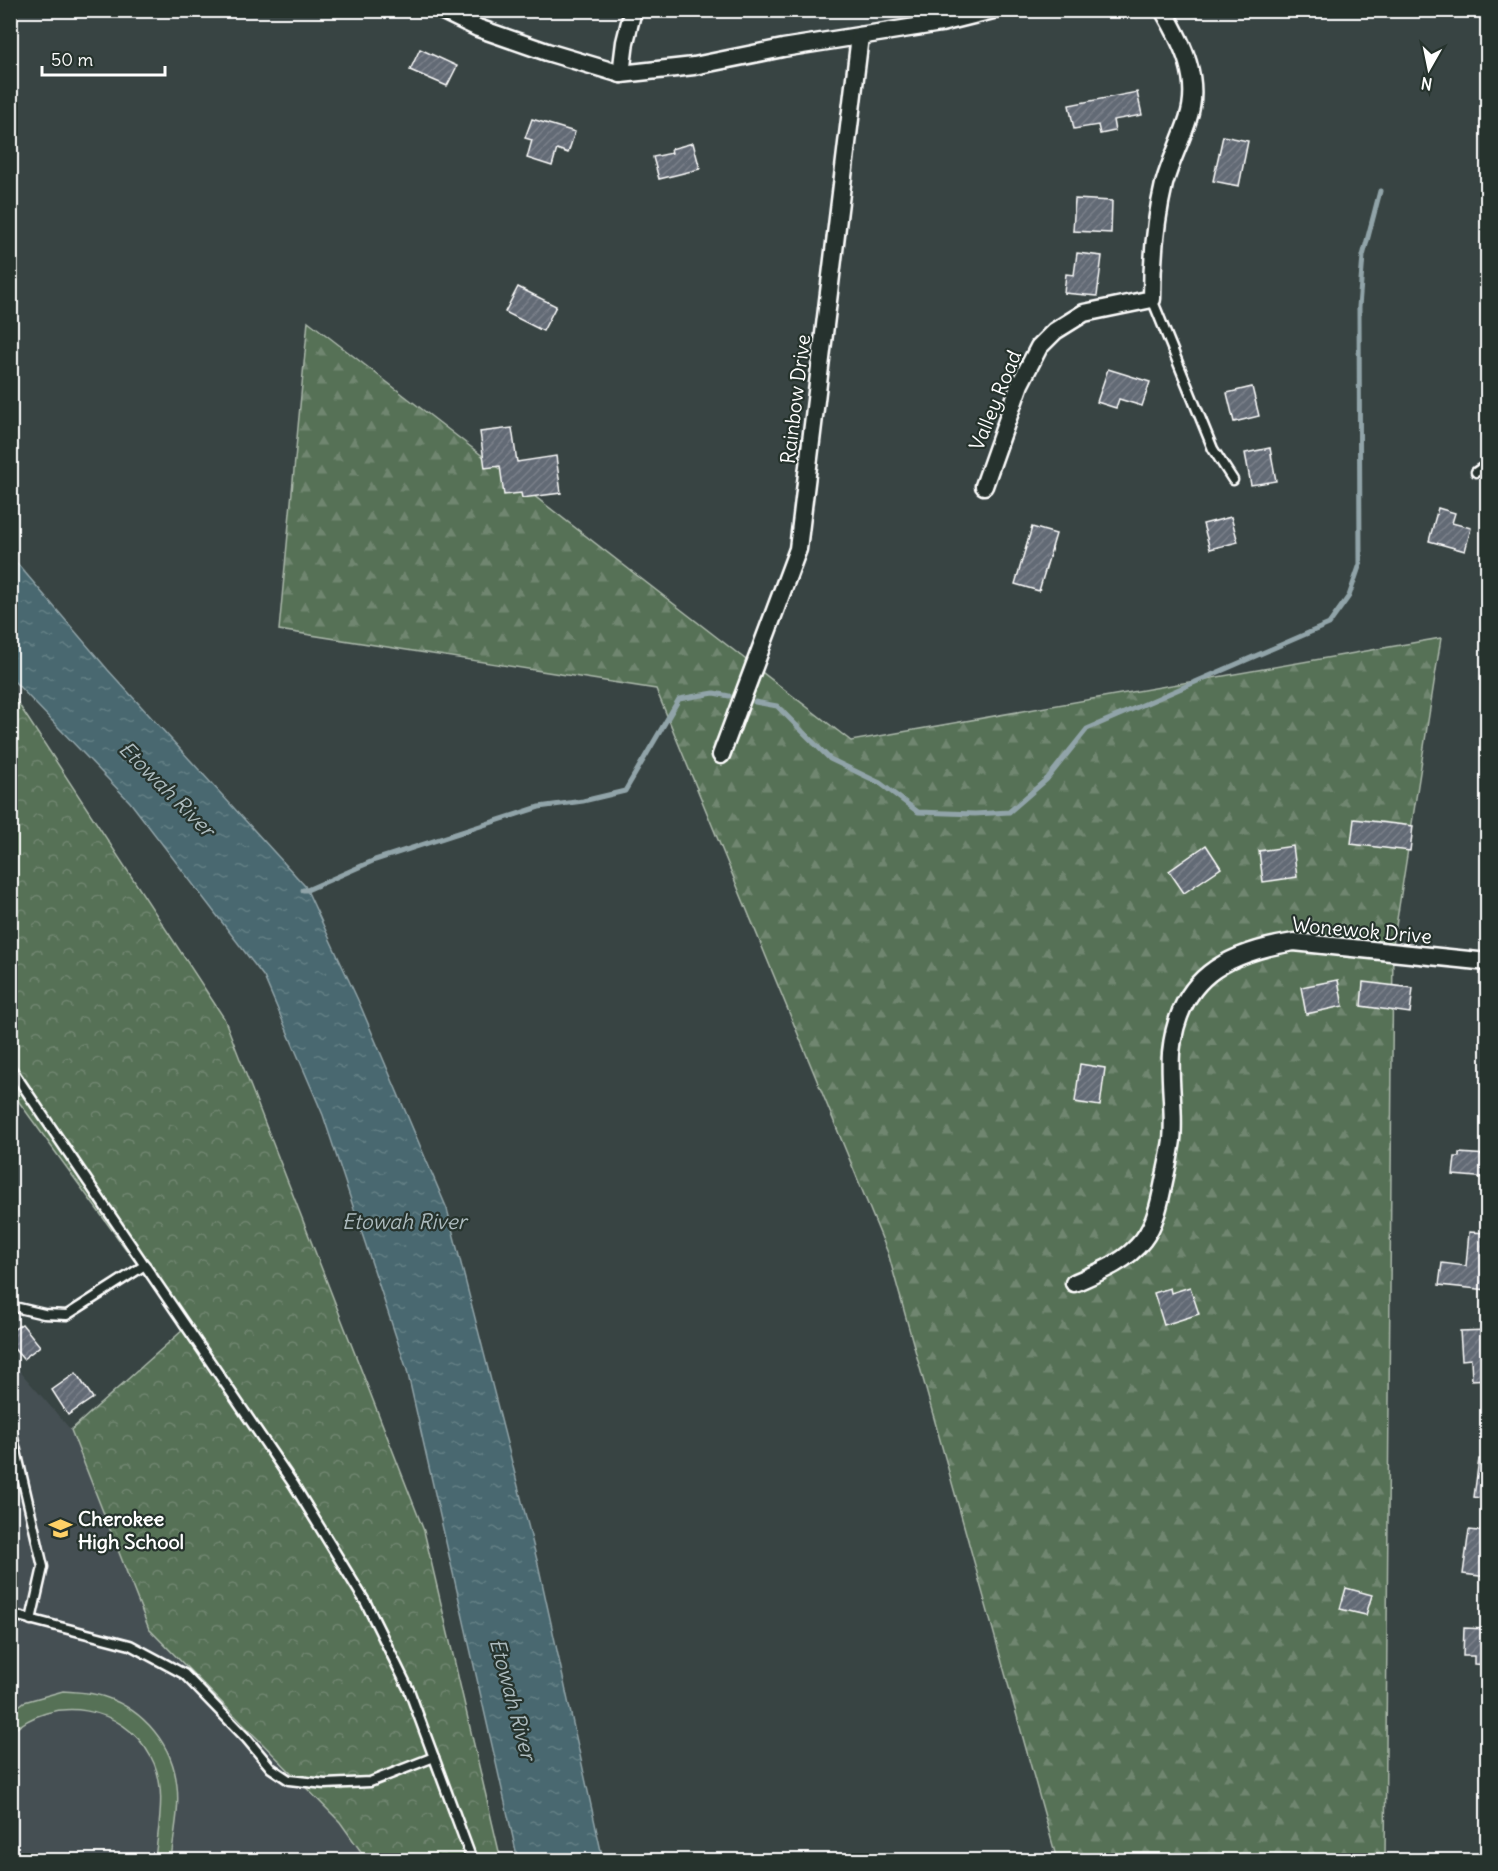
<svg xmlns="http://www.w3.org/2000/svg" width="1498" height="1871" font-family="Delius,sans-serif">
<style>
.built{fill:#454f52}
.grass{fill:#577157;stroke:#abb8ab;stroke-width:1.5}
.forest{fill:url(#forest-firs);stroke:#abb8ab;stroke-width:1.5}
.park{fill:url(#park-crowns);stroke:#abb8ab;stroke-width:1.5}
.water{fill:url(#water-ripples);stroke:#91a4a9;stroke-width:1.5}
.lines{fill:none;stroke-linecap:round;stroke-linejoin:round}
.stream{stroke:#91a4a9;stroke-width:5}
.building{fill:url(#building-hatch);stroke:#fff;stroke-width:1.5}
.lane-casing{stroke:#fff;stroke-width:13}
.street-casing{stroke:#fff;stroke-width:21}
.lane{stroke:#26332d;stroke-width:8}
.street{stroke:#26332d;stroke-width:16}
.labels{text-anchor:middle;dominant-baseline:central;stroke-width:4.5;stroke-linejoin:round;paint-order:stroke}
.street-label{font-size:20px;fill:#fff;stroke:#26332d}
.poi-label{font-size:20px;font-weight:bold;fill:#fff;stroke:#26332d;text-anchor:start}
.water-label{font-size:21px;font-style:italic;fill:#adbbbe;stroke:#26332d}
</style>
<defs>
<pattern id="forest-firs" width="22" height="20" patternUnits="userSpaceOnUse" patternTransform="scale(1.5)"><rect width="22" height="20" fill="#577157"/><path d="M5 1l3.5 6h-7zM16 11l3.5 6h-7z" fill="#708670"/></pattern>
<pattern id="park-crowns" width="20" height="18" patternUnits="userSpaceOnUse" patternTransform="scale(1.5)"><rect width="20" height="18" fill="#577157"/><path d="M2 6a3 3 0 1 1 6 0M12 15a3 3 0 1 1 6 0" fill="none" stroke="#708670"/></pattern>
<pattern id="water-ripples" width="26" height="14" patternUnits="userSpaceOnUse" patternTransform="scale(1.5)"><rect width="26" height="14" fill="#48686f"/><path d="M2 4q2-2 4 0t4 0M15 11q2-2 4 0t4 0" fill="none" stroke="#637f85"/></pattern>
<pattern id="building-hatch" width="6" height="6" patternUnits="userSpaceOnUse" patternTransform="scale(1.5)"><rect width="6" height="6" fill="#626a75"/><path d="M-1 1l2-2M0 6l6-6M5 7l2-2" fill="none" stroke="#7a808a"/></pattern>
</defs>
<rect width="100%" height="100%" fill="#384443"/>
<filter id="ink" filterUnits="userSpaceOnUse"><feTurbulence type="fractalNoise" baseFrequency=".0167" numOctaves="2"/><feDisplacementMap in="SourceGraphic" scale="12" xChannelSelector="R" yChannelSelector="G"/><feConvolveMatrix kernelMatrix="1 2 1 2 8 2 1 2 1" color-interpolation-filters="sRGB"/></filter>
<g filter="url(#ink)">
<path class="built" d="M10 1360 71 1430 149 1629 445 1860H11Z"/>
<path class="grass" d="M63 1691C77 1692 92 1692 105 1697 144 1710 173 1745 177 1786 180 1810 173 1837 171 1860H155C158 1827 168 1788 151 1757 124 1705 52 1694 11 1733V1712L24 1702Z"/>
<path class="forest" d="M308 321 851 741 1441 638 1393 945 1385 1860H1057L888 1253 656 689 279 630Z"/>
<path class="park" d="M10 691 224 1018 424 1531 501 1860H367L340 1822 149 1629 71 1430 184 1329 11 1091Z"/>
<path class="water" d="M10 555 108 670 305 886 358 1000 447 1209 538 1564 603 1860H518L407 1370 323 1115 264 977 130 802 11 678Z"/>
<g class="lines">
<g class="stream">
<path d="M755 702 777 706 830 759 880 783 918 812 975 814 1009 812 1047 779 1087 729 1329 624 1349 596 1360 564 1359 307 1363 256 1380 191"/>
<path d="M303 890H307L375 860 539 807 583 801 625 791 679 699 714 693 729 696"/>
</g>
</g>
<g class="building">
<path d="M420 49 457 66 447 86 410 70Z"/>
<path d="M1137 92 1142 115 1113 120 1115 131 1100 134 1098 125 1074 129 1069 105Z"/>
<path d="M532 119 575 132 568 153 557 149 552 166 527 158 532 140 525 138Z"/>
<path d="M1223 136 1248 141 1239 186 1213 181Z"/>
<path d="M693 143 700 169 659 179 653 157 672 153 671 149Z"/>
<path d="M1075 199 1112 201 1111 233 1073 231Z"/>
<path d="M1077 253 1102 256 1097 296 1064 293 1066 274 1074 275Z"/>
<path d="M518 287 556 306 543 331 505 312Z"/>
<path d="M1108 369 1150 382 1142 406 1119 399 1116 408 1097 402Z"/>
<path d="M1252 387 1259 416 1234 422 1227 393Z"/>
<path d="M512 428 517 462 556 456 561 493 522 498 521 493 504 495 500 466 485 468 480 432Z"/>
<path d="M1270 448 1276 481 1251 485 1245 453Z"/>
<path d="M1438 508 1455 513 1452 523 1471 528 1465 551 1429 541Z"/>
<path d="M1231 517 1238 542 1210 549 1203 524Z"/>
<path d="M1032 527 1056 534 1039 591 1015 584Z"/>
<path d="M1354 819 1413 826 1410 851 1351 844Z"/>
<path d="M1206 845 1221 868 1184 893 1169 871Z"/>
<path d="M1293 846 1297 877 1263 882 1259 851Z"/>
<path d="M1338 980 1343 1006 1306 1014 1301 987Z"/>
<path d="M1363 982 1413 988 1410 1013 1361 1006Z"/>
<path d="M1080 1064 1105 1068 1100 1106 1075 1102Z"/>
<path d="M1459 1153 1488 1155V1178L1453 1175 1455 1157H1459Z"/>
<path d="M1469 1232 1488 1233V1290L1439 1285 1442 1263 1466 1266Z"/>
<path d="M1190 1287 1199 1314 1164 1325 1154 1293 1170 1288 1171 1293Z"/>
<path d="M22 1324 40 1346 23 1359 10 1344V1332Z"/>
<path d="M1488 1330V1379L1472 1380 1471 1359 1462 1360 1460 1331Z"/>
<path d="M76 1373 93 1398 68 1415 52 1390Z"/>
<path d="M1479 1459 1488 1460V1499L1474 1497Z"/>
<path d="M1469 1530 1488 1532V1577L1463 1574Z"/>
<path d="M1346 1588 1372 1595 1366 1615 1340 1609Z"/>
<path d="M1464 1628 1488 1629V1665L1474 1664V1656H1463Z"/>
</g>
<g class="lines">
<defs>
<g id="lane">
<path d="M1152 299 1213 449 1233 480"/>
<path d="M1476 472 1488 464"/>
<path d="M10 1067 294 1485 366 1603 409 1690 472 1860"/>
<path d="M10 1306 44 1314 67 1315 145 1265"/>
<path d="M10 1425 43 1567 31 1620"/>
<path d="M10 1614 130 1645 184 1674 247 1739 271 1768 289 1780 325 1784 370 1782 434 1757"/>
</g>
<g id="street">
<path d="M441 10 478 28 547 52 621 74 694 66 783 48 941 23 993 10"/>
<path d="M621 74 625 42 633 10"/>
<path d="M984 486 1020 384 1039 347 1055 331 1084 313 1152 299C1152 260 1155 222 1164 184 1170 162 1181 141 1188 119 1201 80 1183 44 1163 10"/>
<path d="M721 755 798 549 860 36"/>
<path d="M1074 1283C1099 1272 1125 1263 1143 1240 1156 1223 1160 1201 1164 1181 1167 1167 1170 1154 1172 1140 1175 1112 1169 1082 1171 1053 1178 978 1225 953 1294 942L1488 962"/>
</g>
</defs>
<use href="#lane" class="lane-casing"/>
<use href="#street" class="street-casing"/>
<use href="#lane" class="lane"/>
<use href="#street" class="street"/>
</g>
</g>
<defs>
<symbol id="school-bare" viewBox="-9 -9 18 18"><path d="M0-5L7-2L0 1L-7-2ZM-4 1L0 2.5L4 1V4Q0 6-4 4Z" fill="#ffd166" stroke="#26332d" stroke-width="2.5" paint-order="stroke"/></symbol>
</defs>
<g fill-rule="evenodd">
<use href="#school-bare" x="44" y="1512" width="33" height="33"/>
</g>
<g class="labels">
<g class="street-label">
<text transform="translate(795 399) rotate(-83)">Rainbow Drive</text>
<text transform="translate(995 400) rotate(-68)">Valley Road</text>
<text transform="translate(1362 930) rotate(5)">Wonewok Drive</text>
</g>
<g class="poi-label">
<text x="78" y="1518">Cherokee<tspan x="78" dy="23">High School</tspan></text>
</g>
<g class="water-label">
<text transform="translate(167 789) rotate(45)">Etowah River</text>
<text x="404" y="1221">Etowah River</text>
<text transform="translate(513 1699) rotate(75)">Etowah River</text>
</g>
</g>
<rect width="1498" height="1871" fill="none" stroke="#26332d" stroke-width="36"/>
<rect x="18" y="18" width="1462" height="1835" fill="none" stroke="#fff" stroke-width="2" filter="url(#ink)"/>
<g transform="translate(1429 69) rotate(189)" stroke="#26332d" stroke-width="4.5" paint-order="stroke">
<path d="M0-4.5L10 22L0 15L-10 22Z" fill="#ffffff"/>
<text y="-9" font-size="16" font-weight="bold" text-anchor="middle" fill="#ffffff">N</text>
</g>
<path d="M42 66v9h123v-9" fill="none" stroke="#ffffff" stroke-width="3"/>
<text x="51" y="66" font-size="18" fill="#ffffff" stroke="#26332d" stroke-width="4.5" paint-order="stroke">50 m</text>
</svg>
